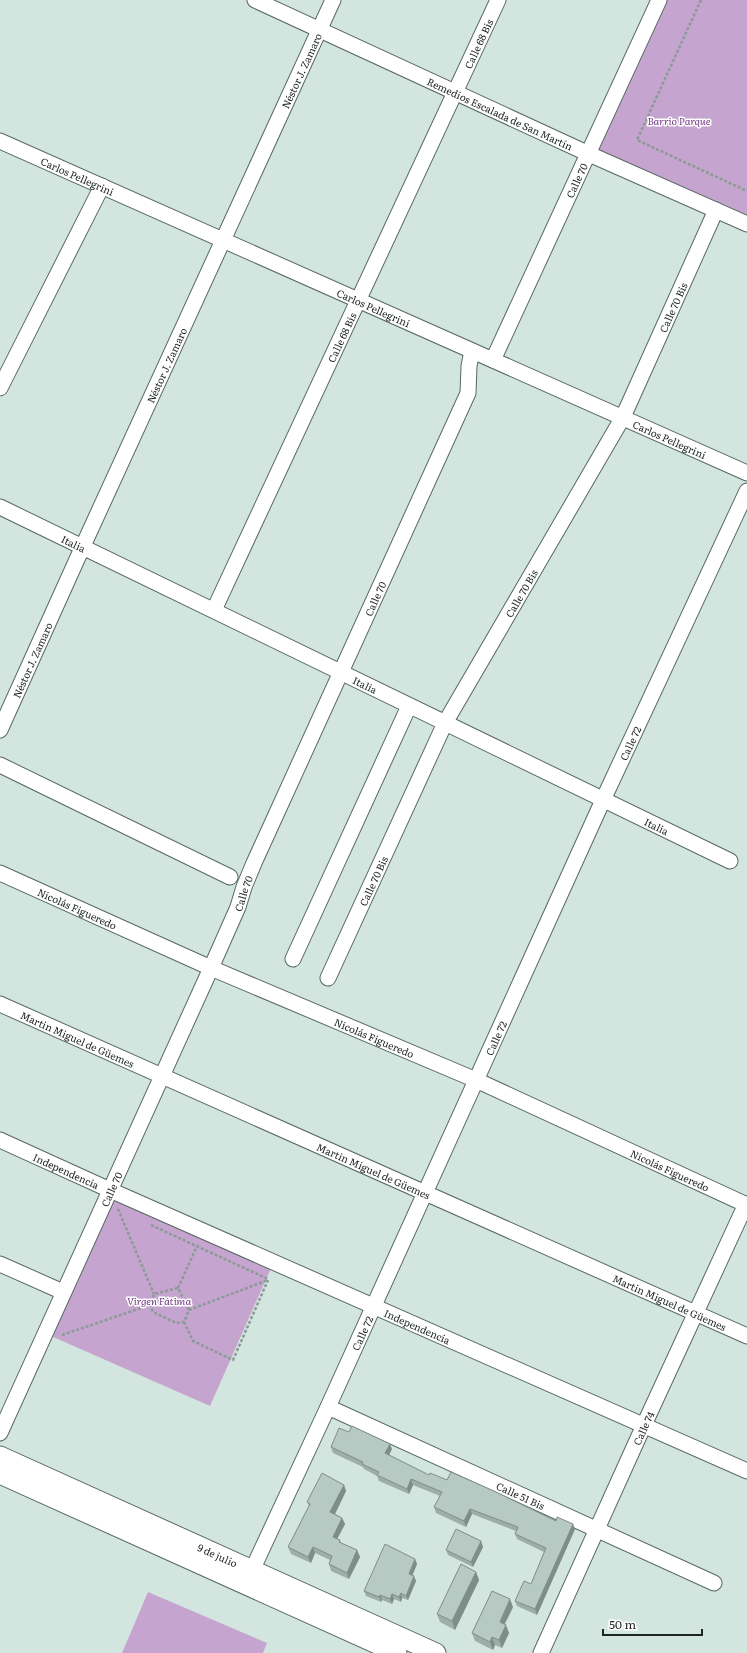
<svg xmlns="http://www.w3.org/2000/svg" width="747" height="1653" font-family="Literata,serif">
<style>
.park{fill:#c5a5cf}
.lines{fill:none;stroke-linecap:round;stroke-linejoin:round}
.minor-casing{stroke:#576862;stroke-width:17}
.major-casing{stroke:#576862;stroke-width:21}
.path{stroke:#8b9a95;stroke-width:2.5;stroke-dasharray:3 2;stroke-linecap:butt}
.minor{stroke:#fff;stroke-width:15}
.major{stroke:#fff;stroke-width:19}
.wall{fill:#9daea8}
.shaded-wall{fill:#7f8d88}
.building{fill:#b6cac3;stroke:#7f8d88}
.labels{text-anchor:middle;dominant-baseline:central;stroke-width:3;stroke-linejoin:round;paint-order:stroke}
.street-label{font-size:10px;fill:#1d2422;stroke:#fff}
.park-label{font-size:10px;font-style:italic;fill:#733585;stroke:#fff}
</style>
<rect width="100%" height="100%" fill="#d2e6df"/>
<g class="park">
<path d="M659 0H747V224L589 154Z"/>
<path d="M112 1196 271 1268 210 1406 51 1336Z"/>
<path d="M148 1592 267 1643 263 1653H122Z"/>
</g>
<g class="lines">
<defs>
<g id="minor">
<path id="s1" d="M255 0 589 154 747 224"/>
<path id="s2" d="M0 141 747 473"/>
<path id="s3" d="M493 360 659 0"/>
<path d="M0 388 102 186"/>
<path id="s4" d="M0 507 730 861"/>
<path id="s5" d="M214 610 498 0"/>
<path id="s6" d="M0 730 83 546 333 0"/>
<path d="M0 765 230 877"/>
<path id="s7" d="M0 873 211 968 476 1080 747 1205"/>
<path d="M293 959 409 706"/>
<path id="s8" d="M328 978 445 723 623 417 716 210"/>
<path id="s9" d="M0 1004 747 1336"/>
<path id="s10" d="M0 1140 110 1190 747 1471"/>
<path d="M0 1264 63 1292"/>
<path id="s11" d="M328 1407 714 1583"/>
<path id="s12" d="M0 1433 211 968 238 907 244 887 254 863 468 393 469 366 472 351"/>
<path id="s13" d="M248 1579 328 1407 603 800 747 491"/>
<path id="s14" d="M541 1653 644 1425 746 1204"/>
</g>
<g id="major">
<path id="s15" d="M0 1456 436 1653"/>
<path d="M0 1474 397 1653"/>
</g>
</defs>
<use href="#minor" class="minor-casing"/>
<use href="#major" class="major-casing"/>
<g class="path">
<path d="M701 0 637 140 747 191"/>
<path d="M118 1209 154 1294"/>
<path d="M151 1225 268 1279"/>
<path d="M178 1288 197 1246"/>
<path d="M189 1310 178 1288 154 1294 150 1305 153 1312 176 1323 184 1322 189 1310 268 1280"/>
<path d="M184 1322 193 1341 233 1360 268 1280"/>
<path d="M62 1335 150 1305"/>
</g>
<use href="#minor" class="minor"/>
<use href="#major" class="major"/>
</g>
<g class="wall">
<path d="M349 1432 392 1449 389 1455 429 1475 447 1480 556 1521 573 1524 575 1529 537 1615 517 1606 515 1601 531 1584 544 1552 517 1539 515 1534 516 1531 472 1514 466 1527 436 1513 434 1507 440 1496 413 1485 409 1494 379 1481 377 1476 364 1469 363 1467 333 1453 331 1447Z"/>
<path d="M344 1485 346 1491 335 1514 342 1518 345 1524 337 1539 340 1540 341 1543 357 1550 360 1557 349 1579 331 1571 329 1564 330 1560 315 1553 311 1563 291 1554 288 1547 309 1506 307 1502Z"/>
<path d="M481 1541 483 1547 473 1567 448 1555 446 1550Z"/>
<path d="M415 1559 417 1564 412 1575 416 1581 408 1600 402 1598 401 1602 394 1599 392 1604 382 1600 381 1602 366 1596 364 1591Z"/>
<path d="M476 1572 479 1580 455 1630 440 1622 437 1614Z"/>
<path d="M513 1607 505 1624 509 1633 502 1648 495 1645 493 1650 475 1641 472 1633Z"/>
</g>
<g class="shaded-wall">
<path d="M390 1444 392 1449 387 1459 385 1453Z"/>
<path d="M411 1479 413 1485 409 1494 407 1489Z"/>
<path d="M344 1485 346 1491 333 1518 330 1512Z"/>
<path d="M470 1509 472 1514 466 1527 464 1521Z"/>
<path d="M342 1518 345 1524 335 1543 333 1537Z"/>
<path d="M573 1524 575 1529 537 1615 535 1609Z"/>
<path d="M481 1541 483 1547 473 1567 471 1562Z"/>
<path d="M313 1547 315 1553 311 1563 308 1557Z"/>
<path d="M357 1550 360 1557 349 1579 347 1573Z"/>
<path d="M415 1559 417 1564 411 1579 409 1574Z"/>
<path d="M476 1572 479 1580 455 1630 452 1621Z"/>
<path d="M414 1576 416 1581 408 1600 406 1596Z"/>
<path d="M401 1593 402 1598 401 1602 399 1597Z"/>
<path d="M392 1594 394 1599 392 1604 390 1599Z"/>
<path d="M380 1595 382 1600 381 1602 379 1597Z"/>
<path d="M510 1599 513 1607 502 1629 500 1622Z"/>
<path d="M506 1625 509 1633 502 1648 499 1640Z"/>
<path d="M492 1637 495 1645 493 1650 490 1642Z"/>
</g>
<g class="building">
<path d="M352 1426 390 1444 385 1453 429 1475 430 1473 447 1480 451 1472 496 1492 556 1521 557 1517 573 1524 535 1609 515 1601 524 1581 531 1584 546 1548 515 1534 518 1527 470 1509 464 1521 434 1507 442 1492 411 1479 407 1489 377 1475 379 1472 362 1464 363 1462 331 1447 339 1428 349 1432Z"/>
<path d="M322 1473 344 1485 330 1512 342 1518 333 1537 340 1540 339 1542 357 1550 347 1573 329 1564 332 1556 313 1547 308 1557 288 1547 310 1504 307 1502Z"/>
<path d="M456 1529 481 1541 471 1562 446 1550Z"/>
<path d="M385 1544 415 1559 409 1574 414 1576 406 1596 401 1593 399 1597 392 1594 390 1599 380 1595 379 1597 364 1591Z"/>
<path d="M461 1564 476 1572 452 1621 437 1614Z"/>
<path d="M492 1591 510 1599 500 1622 506 1625 499 1640 492 1637 490 1642 472 1633Z"/>
</g>
<g class="labels">
<g class="street-label">
<text stroke="none"><textPath href="#s5" startOffset="625">Calle 68 Bis</textPath></text>
<text stroke="none"><textPath href="#s6" startOffset="725">Néstor J. Zamaro</textPath></text>
<text stroke="none"><textPath href="#s1" startOffset="270">Remedios Escalada de San Martín</textPath></text>
<text stroke="none"><textPath href="#s2" startOffset="85">Carlos Pellegrini</textPath></text>
<text stroke="none"><textPath href="#s3" startOffset="198">Calle 70</textPath></text>
<text stroke="none"><textPath href="#s2" startOffset="409">Carlos Pellegrini</textPath></text>
<text stroke="none"><textPath href="#s8" startOffset="755">Calle 70 Bis</textPath></text>
<text stroke="none"><textPath href="#s5" startOffset="301">Calle 68 Bis</textPath></text>
<text stroke="none"><textPath href="#s6" startOffset="401">Néstor J. Zamaro</textPath></text>
<text stroke="none"><textPath href="#s2" startOffset="733">Carlos Pellegrini</textPath></text>
<text stroke="none"><textPath href="#s4" startOffset="82">Italia</textPath></text>
<text stroke="none"><textPath href="#s8" startOffset="431">Calle 70 Bis</textPath></text>
<text stroke="none"><textPath href="#s12" startOffset="915">Calle 70</textPath></text>
<text stroke="none"><textPath href="#s6" startOffset="77">Néstor J. Zamaro</textPath></text>
<text stroke="none"><textPath href="#s4" startOffset="406">Italia</textPath></text>
<text stroke="none"><textPath href="#s13" startOffset="919">Calle 72</textPath></text>
<text stroke="none"><textPath href="#s4" startOffset="730">Italia</textPath></text>
<text stroke="none"><textPath href="#s8" startOffset="107">Calle 70 Bis</textPath></text>
<text stroke="none"><textPath href="#s12" startOffset="592">Calle 70</textPath></text>
<text stroke="none"><textPath href="#s7" startOffset="85">Nicolás Figueredo</textPath></text>
<text stroke="none"><textPath href="#s7" startOffset="409">Nicolás Figueredo</textPath></text>
<text stroke="none"><textPath href="#s13" startOffset="595">Calle 72</textPath></text>
<text stroke="none"><textPath href="#s9" startOffset="85">Martin Miguel de Güemes</textPath></text>
<text stroke="none"><textPath href="#s7" startOffset="733">Nicolás Figueredo</textPath></text>
<text stroke="none"><textPath href="#s10" startOffset="73">Independencia</textPath></text>
<text stroke="none"><textPath href="#s9" startOffset="409">Martin Miguel de Güemes</textPath></text>
<text stroke="none"><textPath href="#s12" startOffset="268">Calle 70</textPath></text>
<text stroke="none"><textPath href="#s9" startOffset="733">Martin Miguel de Güemes</textPath></text>
<text stroke="none"><textPath href="#s10" startOffset="457">Independencia</textPath></text>
<text stroke="none"><textPath href="#s13" startOffset="271">Calle 72</textPath></text>
<text stroke="none"><textPath href="#s14" startOffset="247">Calle 74</textPath></text>
<text stroke="none"><textPath href="#s11" startOffset="212">Calle 51 Bis</textPath></text>
<text stroke="none"><textPath href="#s15" startOffset="239">9 de julio</textPath></text>
</g>
<g class="park-label">
<text x="679" y="120">Barrio Parque</text>
<text x="159" y="1300">Virgen Fátima</text>
</g>
</g>
<path d="M603 1629v6h99v-6" fill="none" stroke="#1d2422" stroke-width="2"/>
<text x="609" y="1629" font-size="12" fill="#1d2422" stroke="#ffffff" stroke-width="3" paint-order="stroke">50 m</text>
</svg>
